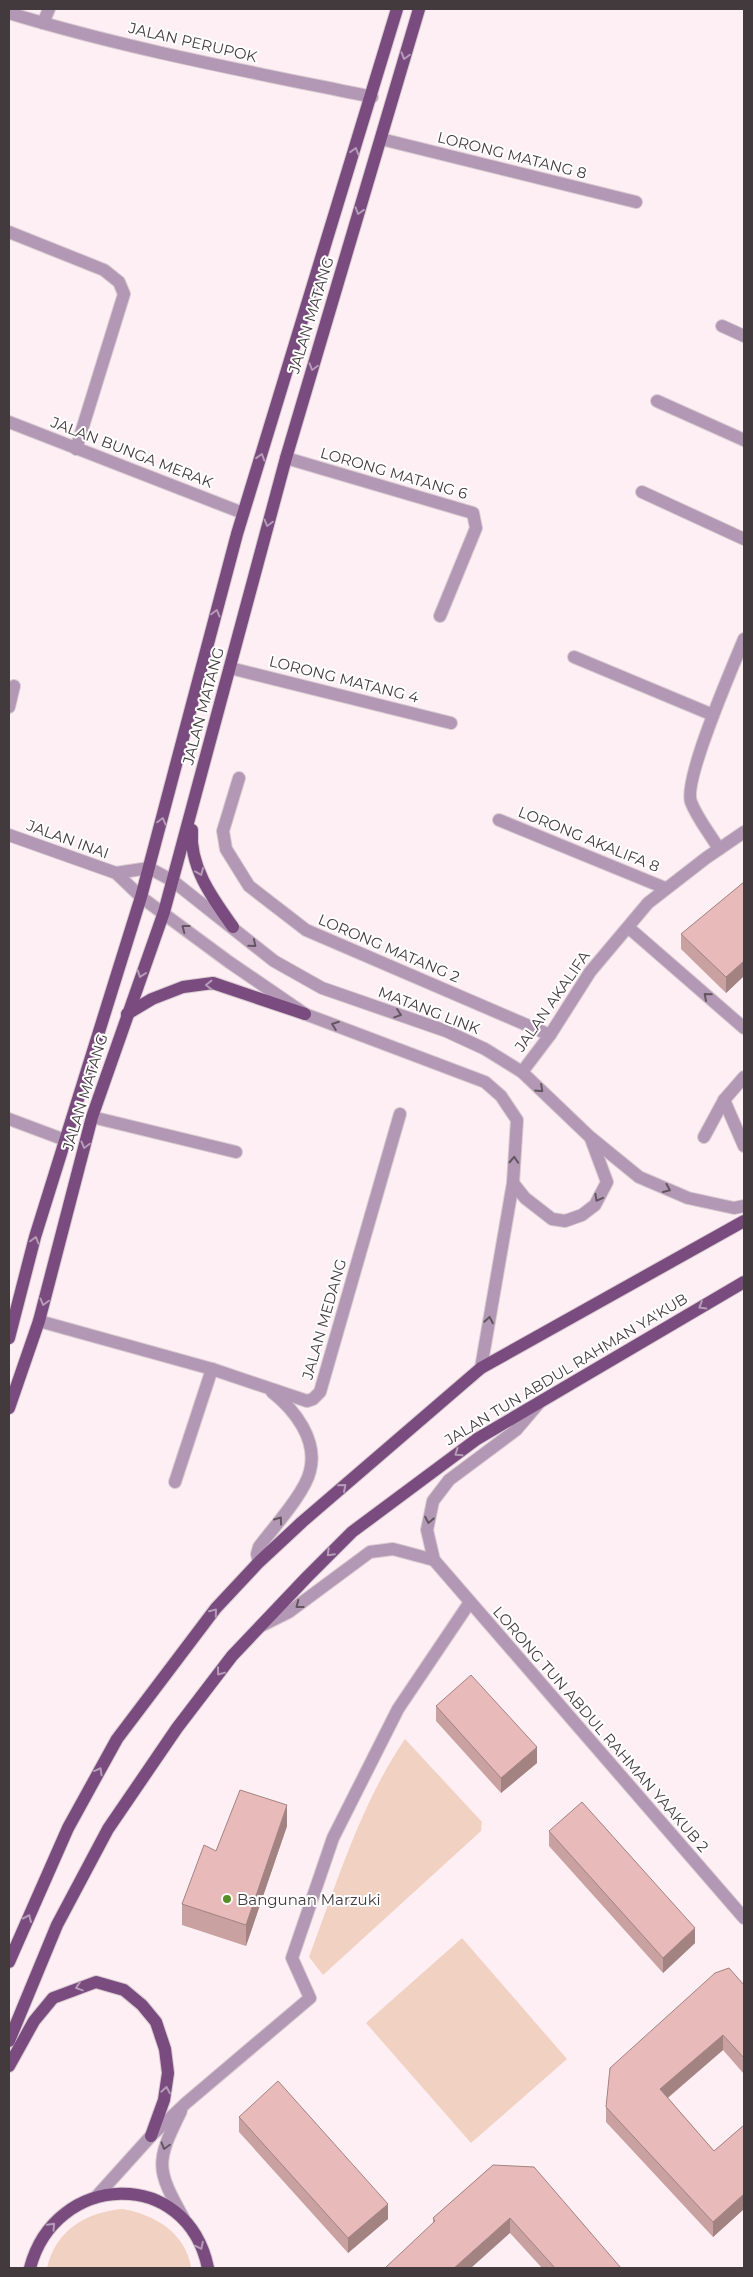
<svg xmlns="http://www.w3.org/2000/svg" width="753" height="2277" font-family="Montserrat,sans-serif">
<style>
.grass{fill:#f1d1c1}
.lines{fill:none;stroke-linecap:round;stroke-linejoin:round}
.minor-casing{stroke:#d8cbd0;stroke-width:14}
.major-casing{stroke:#d8cbd0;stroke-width:14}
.minor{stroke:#b298b4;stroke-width:12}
.major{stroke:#794b7e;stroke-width:12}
.wall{fill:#c8a1a0}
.shaded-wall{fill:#a28382}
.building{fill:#e8bbba;stroke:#a28382}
.oneway{stroke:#b59cb8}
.oneway2{stroke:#645661}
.poi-dot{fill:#578e29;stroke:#fff;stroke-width:2}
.labels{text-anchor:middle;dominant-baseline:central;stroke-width:4;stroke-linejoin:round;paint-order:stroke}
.street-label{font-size:15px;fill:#423a3d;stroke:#fff}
.poi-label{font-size:15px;fill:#423a3d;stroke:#fff;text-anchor:start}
</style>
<rect width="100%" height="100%" fill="#feeff5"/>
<g class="grass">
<path d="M405 1739 482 1822 481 1831 323 1975 309 1957C337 1883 360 1805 405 1739Z"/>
<path d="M462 1938 567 2059 471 2143 366 2023Z"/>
<path d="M122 2209C154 2214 186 2233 191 2268H47C55 2231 86 2212 122 2209Z"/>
</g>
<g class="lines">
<defs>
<g id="minor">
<path d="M9 13C127 49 251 72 372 97"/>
<path d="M43 23 49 9"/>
<path d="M381 139 636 202"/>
<path d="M9 232 104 270 119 282 124 294 76 449"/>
<path d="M722 326 744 336"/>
<path d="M657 401 744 440"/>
<path d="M9 422 243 513"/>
<path d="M286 458 473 513 476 528 440 616"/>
<path d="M642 492 744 539"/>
<path d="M574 657 713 715"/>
<path d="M230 668 451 723"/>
<path d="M9 707 14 686"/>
<path d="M239 778 223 831 226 849 249 886 306 930 550 1035"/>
<path d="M499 820 665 888"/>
<path d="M9 835 116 873 141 897 229 962 305 1014 485 1082 501 1096 517 1120 513 1183 481 1368"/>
<path d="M719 849C710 834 697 818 691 802 683 780 733 666 744 639"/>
<path d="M116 873 149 868 173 881 274 961 322 988 446 1031 485 1049 522 1072 590 1137 639 1177 688 1198 734 1208 744 1206"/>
<path d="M629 928 744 1028"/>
<path d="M522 1072 550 1035 590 972 648 903 706 858 744 832"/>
<path d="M724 1100 744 1146"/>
<path d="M92 1117 236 1152"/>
<path d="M9 1119 65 1140"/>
<path d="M704 1137 724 1100 744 1077"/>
<path d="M513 1183 525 1198 552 1219 565 1221 582 1215 595 1205 607 1182 591 1139"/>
<path d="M39 1321 212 1369 307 1401 313 1399 320 1392 400 1114"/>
<path d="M539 1403 516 1430 449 1480 433 1501 427 1530 434 1560 744 1918"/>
<path d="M175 1482 212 1369"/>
<path d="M259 1562 257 1554 259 1547C273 1528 305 1493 310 1471 318 1440 295 1410 272 1392"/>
<path d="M261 1626 289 1612 370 1552 393 1549 434 1560"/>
<path d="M181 2111C155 2163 156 2169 184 2219"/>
<path d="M96 2197 151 2136 186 2103 310 1998 292 1958 333 1838 398 1709 470 1602"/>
</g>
<g id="major">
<path d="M192 830C189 867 213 899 233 927"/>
<path d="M127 1014 152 999 183 987 213 983 305 1014"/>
<path d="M9 1338 35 1237 141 897 237 534 397 9"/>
<path d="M9 1408 39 1321 92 1117 164 912 286 458 419 9"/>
<path d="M9 1962 68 1828 117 1739 216 1608 259 1562 302 1522 481 1368 744 1221"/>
<path d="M9 2041 57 1925 108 1829 177 1728 232 1656 307 1577 352 1532 477 1439 744 1282"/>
<path d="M9 2066 34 2021 53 1998 96 1982 124 1990 142 2005 156 2022 165 2049 168 2073 164 2100 151 2136"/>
<path d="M30 2268C55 2172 187 2166 208 2268"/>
</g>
</defs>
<use href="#minor" class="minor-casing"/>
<use href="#major" class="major-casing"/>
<use href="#minor" class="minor"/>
<use href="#major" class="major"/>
</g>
<g class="wall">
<path d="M744 882V976L726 993 681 949V934Z"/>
<path d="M436 1706 537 1763 501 1793 436 1721Z"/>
<path d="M287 1826 246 1946 182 1925V1904L216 1851Z"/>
<path d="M549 1831 695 1943 663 1973 549 1846Z"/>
<path d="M744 1985V2074L723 2050 668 2098 714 2151 744 2125V2209L713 2237 606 2122V2107Z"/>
<path d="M239 2117 388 2219 348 2253 239 2132Z"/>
<path d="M493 2165 621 2268H542L510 2233 433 2223V2218Z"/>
</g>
<g class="shaded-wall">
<path d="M744 961V976L726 993V977Z"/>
<path d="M537 1747V1763L501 1793V1778Z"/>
<path d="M287 1805V1826L246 1946V1925Z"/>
<path d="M695 1928V1943L663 1973V1958Z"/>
<path d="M723 2035V2050L660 2104V2089Z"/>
<path d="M744 2194V2209L713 2237V2222Z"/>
<path d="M388 2204V2219L348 2253V2238Z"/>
<path d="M510 2218V2233L471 2268H454Z"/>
</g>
<g class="building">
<path d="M744 882V961L726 977 681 934Z"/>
<path d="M471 1675 537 1747 501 1778 436 1706Z"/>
<path d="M240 1790 287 1805 246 1925 182 1904 204 1845 216 1851Z"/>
<path d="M582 1802 695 1928 663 1958 549 1831Z"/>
<path d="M729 1968 744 1985V2058L723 2035 660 2089 714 2151 744 2125V2194L713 2222 606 2107 610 2068 715 1973Z"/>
<path d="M278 2081 388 2204 348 2238 239 2117Z"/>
<path d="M493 2165 534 2167 621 2268H555L510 2218 454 2268H385L435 2221 433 2218Z"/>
</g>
<defs><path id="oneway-chevron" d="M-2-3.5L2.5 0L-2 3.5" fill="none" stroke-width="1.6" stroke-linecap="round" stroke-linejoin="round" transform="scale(1.25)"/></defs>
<g class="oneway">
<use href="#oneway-chevron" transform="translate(405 56) rotate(106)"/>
<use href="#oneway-chevron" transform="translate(355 151) rotate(-73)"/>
<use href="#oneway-chevron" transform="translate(359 211) rotate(107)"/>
<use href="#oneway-chevron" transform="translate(313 367) rotate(106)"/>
<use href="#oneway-chevron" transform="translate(261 457) rotate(-73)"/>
<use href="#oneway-chevron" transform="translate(268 523) rotate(105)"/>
<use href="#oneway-chevron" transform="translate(216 613) rotate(-75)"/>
<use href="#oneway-chevron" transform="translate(162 821) rotate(-75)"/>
<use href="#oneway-chevron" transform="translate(200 872) rotate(68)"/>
<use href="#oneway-chevron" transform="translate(141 974) rotate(110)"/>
<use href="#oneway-chevron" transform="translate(209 985) rotate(180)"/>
<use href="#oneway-chevron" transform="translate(85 1145) rotate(105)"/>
<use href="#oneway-chevron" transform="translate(35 1240) rotate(-74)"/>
<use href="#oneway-chevron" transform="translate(44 1302) rotate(105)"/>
<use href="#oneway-chevron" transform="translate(702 1306) rotate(150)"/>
<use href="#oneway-chevron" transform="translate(458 1453) rotate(145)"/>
<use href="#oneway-chevron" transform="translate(343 1487) rotate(-41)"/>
<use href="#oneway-chevron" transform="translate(330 1553) rotate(135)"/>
<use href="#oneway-chevron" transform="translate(214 1612) rotate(-51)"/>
<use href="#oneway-chevron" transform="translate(220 1672) rotate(127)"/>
<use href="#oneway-chevron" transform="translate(99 1771) rotate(-61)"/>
<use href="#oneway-chevron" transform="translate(28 1918) rotate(-66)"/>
<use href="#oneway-chevron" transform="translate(79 1987) rotate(161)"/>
<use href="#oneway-chevron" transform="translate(166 2090) rotate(-81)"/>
<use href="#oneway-chevron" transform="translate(52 2226) rotate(-47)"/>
<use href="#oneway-chevron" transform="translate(200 2246) rotate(64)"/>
</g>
<g class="oneway2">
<use href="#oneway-chevron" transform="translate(185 928) rotate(-143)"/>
<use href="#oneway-chevron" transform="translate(253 944) rotate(40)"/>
<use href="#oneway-chevron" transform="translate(707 996) rotate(-139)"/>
<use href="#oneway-chevron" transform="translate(398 1014) rotate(19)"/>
<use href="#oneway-chevron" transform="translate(335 1025) rotate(-160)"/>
<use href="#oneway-chevron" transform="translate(540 1089) rotate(43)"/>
<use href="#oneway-chevron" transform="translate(514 1160) rotate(-87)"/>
<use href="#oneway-chevron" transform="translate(667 1189) rotate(24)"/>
<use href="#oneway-chevron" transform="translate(598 1198) rotate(118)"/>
<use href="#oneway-chevron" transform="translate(489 1320) rotate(-80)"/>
<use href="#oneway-chevron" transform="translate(279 1520) rotate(-54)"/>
<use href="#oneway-chevron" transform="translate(429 1520) rotate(101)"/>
<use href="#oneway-chevron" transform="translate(299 1605) rotate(143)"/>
<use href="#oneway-chevron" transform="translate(165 2146) rotate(106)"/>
</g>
<circle class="poi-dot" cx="227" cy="1899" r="5"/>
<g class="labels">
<g class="street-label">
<text transform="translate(193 42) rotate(13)">JALAN PERUPOK</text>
<text transform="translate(512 155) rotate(14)">LORONG MATANG 8</text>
<text transform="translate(311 315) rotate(-73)">JALAN MATANG</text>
<text transform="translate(132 452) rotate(21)">JALAN BUNGA MERAK</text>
<text transform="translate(394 473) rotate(16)">LORONG MATANG 6</text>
<text transform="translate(344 679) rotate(14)">LORONG MATANG 4</text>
<text transform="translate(203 706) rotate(-75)">JALAN MATANG</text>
<text transform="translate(68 839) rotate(20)">JALAN INAI</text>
<text transform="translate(589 839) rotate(22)">LORONG AKALIFA 8</text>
<text transform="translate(389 948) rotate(23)">LORONG MATANG 2</text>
<text transform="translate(552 1001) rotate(-55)">JALAN AKALIFA</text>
<text transform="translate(429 1010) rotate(21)">MATANG LINK</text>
<text transform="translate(85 1092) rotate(-73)">JALAN MATANG</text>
<text transform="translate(324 1319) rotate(-74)">JALAN MEDANG</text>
<text transform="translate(566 1369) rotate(-31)">JALAN TUN ABDUL RAHMAN YA'KUB</text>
<text transform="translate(601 1729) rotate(49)">LORONG TUN ABDUL RAHMAN YAAKUB 2</text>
</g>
<g class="poi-label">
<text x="237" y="1899">Bangunan Marzuki</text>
</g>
</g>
<rect width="753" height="2277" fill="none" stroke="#423a3d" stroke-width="20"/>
</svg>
